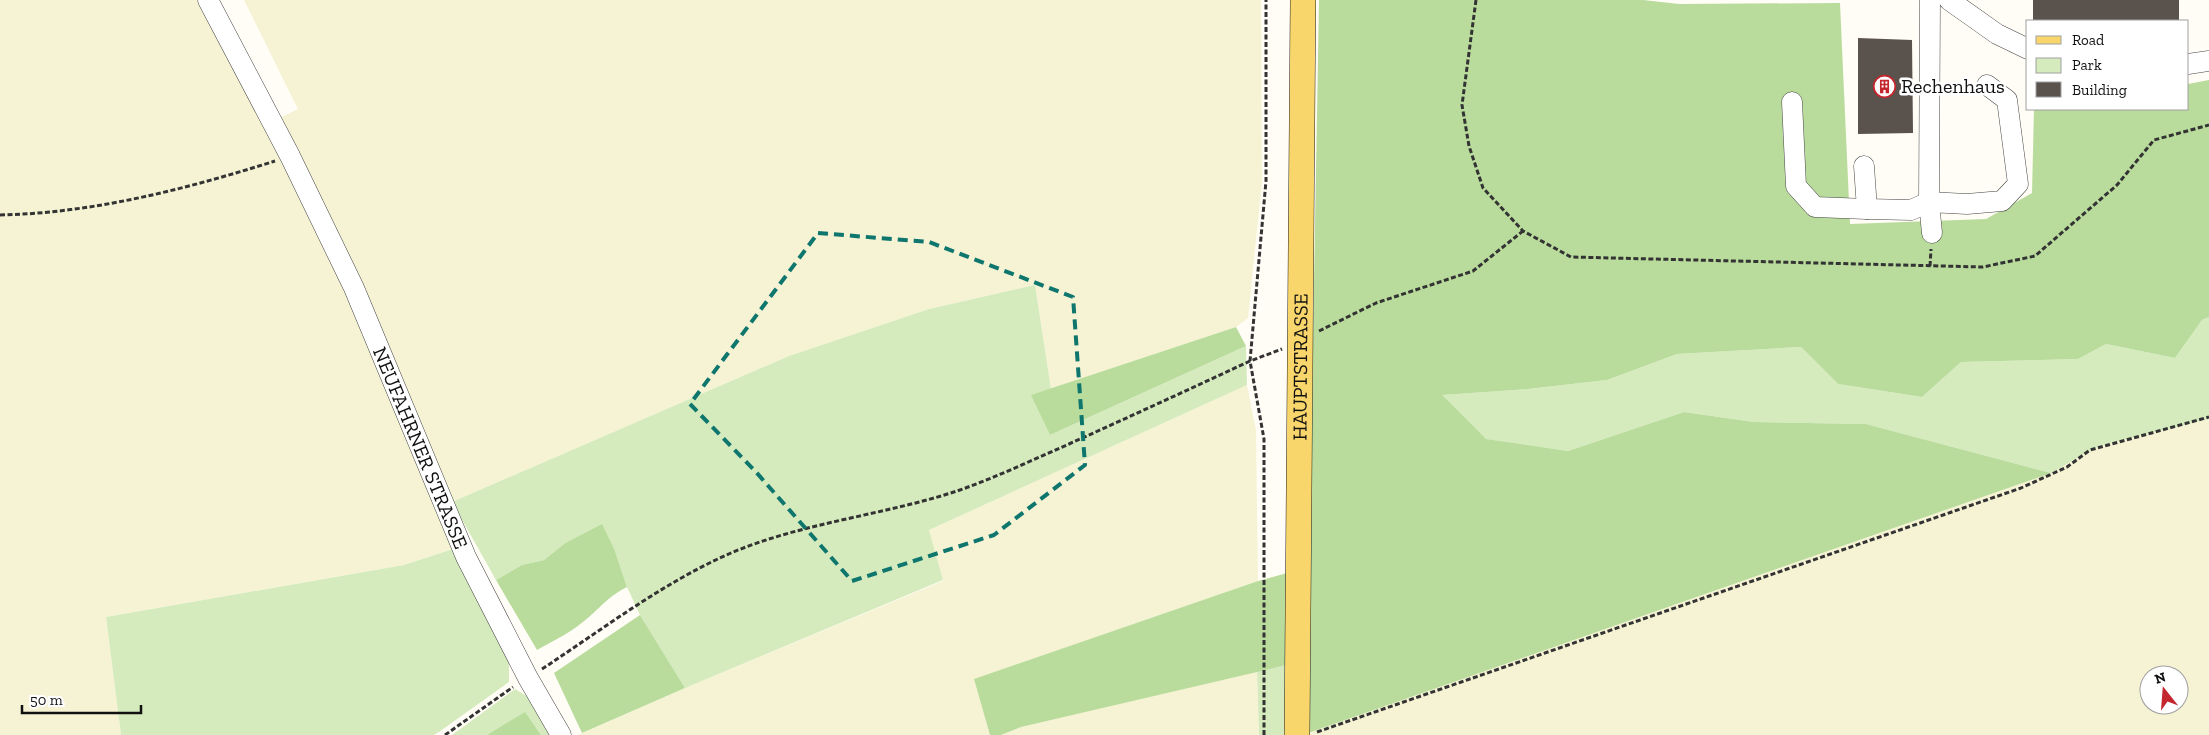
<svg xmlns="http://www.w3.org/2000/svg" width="2209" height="735" font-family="'Zilla Slab',serif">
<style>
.farmland{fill:#f6f3d4;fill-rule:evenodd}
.green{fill:#d5ebbd}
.forest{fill:#b9dc9c}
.building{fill:#5a524d}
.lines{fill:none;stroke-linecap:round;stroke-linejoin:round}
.minor-casing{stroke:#444;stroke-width:21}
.major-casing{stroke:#222;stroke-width:26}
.path{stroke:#333;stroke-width:3;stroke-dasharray:5 2.5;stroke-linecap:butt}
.minor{stroke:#fff;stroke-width:20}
.major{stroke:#f9d66b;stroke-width:25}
.marked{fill:none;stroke:#0f766e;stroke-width:4;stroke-dasharray:10 6;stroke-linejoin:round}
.labels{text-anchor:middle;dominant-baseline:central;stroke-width:5;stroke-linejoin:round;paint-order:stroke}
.poi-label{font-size:20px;fill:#111;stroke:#fff;text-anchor:start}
.street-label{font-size:20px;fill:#111;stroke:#fff}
</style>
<rect width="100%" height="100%" fill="#fffdf5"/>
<g class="farmland">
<path d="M0 0H197L273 139 347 292 453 549 404 565 106 617 121 735H0Z"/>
<path d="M244 0H1261L1262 181 1248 318 1236 327 1051 389 1035 285 929 309 789 356 452 502 278 119 298 109Z"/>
<path d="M1247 385 1256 430 1258 581 975 679 990 735H578L685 688 943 581 929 530Z"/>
<path d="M2209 419V735H1308V733L2051 473 2098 446ZM2149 675H2179V705H2149Z"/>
<path d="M1257 671 1259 735H1001L1021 727Z"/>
</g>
<g class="green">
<path d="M1035 285 1051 389 1032 395 1050 435 1246 346 1247 385 929 530 943 580 685 688 640 615 627 587 615 551 564 544 544 560 522 565 496 580 452 502 789 356 929 309Z"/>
<path d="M2209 317V419L2098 446 2051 473 1866 424 1754 422 1684 412 1568 451 1485 439 1441 395 1528 389 1607 380 1677 354 1801 347 1838 384 1922 397 1961 362 2078 359 2106 344 2175 358 2202 320Z"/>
<path d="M453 549 509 663V682L439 732 434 735H121L106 617 404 565Z"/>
<path d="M1309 660 1308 735H1259L1257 671Z"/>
<path d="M515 689 533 700 554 735H541L525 713 487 735H452Z"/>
</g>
<g class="forest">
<path d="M1319 0H1643L1679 4 1840 3 1850 224 1986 219 2032 193 2034 109H2188V84L2209 80V317L2202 320 2175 358 2106 344 2078 359 1961 362 1922 397 1838 384 1801 347 1677 354 1607 380 1528 389 1442 395 1486 439 1568 451 1684 412 1754 422 1866 424 2051 473 1308 733V660L1021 727 1001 735H990L974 679 1258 581 1309 567Z"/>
<path d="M1236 327 1246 346 1050 435 1031 395Z"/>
<path d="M602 524 615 551 627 587C608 597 605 603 590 616 574 631 555 640 537 650L496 580 522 565 544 560 564 544Z"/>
<path d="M640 615 685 688 582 733 554 673Z"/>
<path d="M525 712 541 735H487Z"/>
</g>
<g class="building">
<rect x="2033" y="0" width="146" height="21"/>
<path d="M1858 38 1912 40 1913 133 1858 134Z"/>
</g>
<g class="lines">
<defs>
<g id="minor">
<path id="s1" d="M208 0 290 156 354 288 466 557 528 678 561 735"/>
<path d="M1949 0 1997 34 2028 49"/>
<path d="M2188 64 2209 61"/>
<path d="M1792 102 1796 186 1815 207 1867 209"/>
<path d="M1864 166 1867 209 1911 210 1929 202 1930 0"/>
<path d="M1932 233 1929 202 1967 204 2002 201 2018 184 2007 100 1987 85"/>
</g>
<g id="major">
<path id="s2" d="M1297 735 1303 0"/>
</g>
</defs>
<use href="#minor" class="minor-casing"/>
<use href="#major" class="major-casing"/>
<g class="path">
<path d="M1476 0 1462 105 1469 146 1483 188 1523 231 1571 257 1983 267 2035 256 2117 185 2154 140 2209 125"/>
<path d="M0 215C94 213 186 189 275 161"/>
<path d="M1930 266 1931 249"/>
<path d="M1319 331 1376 303 1473 271 1523 231"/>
<path d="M542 669C603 629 664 582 731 553 801 523 884 515 957 491 995 478 1032 460 1069 444 1129 417 1190 389 1250 361L1282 349"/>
<path d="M1317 732 2021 488 2067 467 2090 450 2209 417"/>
<path d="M445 735 513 687"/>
<path d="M1264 735V439L1250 361 1266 181V0"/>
</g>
<use href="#minor" class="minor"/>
<use href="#major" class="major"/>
</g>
<path class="marked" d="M818 233 929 242 1073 297 1085 465 994 535 852 581 756 472 690 404Z"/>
<defs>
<symbol id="building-ring" viewBox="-11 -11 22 22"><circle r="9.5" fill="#fff" stroke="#c4262e" stroke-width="1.5"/><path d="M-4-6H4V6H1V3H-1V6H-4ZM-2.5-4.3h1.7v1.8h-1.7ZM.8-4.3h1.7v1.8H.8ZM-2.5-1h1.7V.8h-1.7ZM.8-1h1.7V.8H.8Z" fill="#c4262e"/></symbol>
</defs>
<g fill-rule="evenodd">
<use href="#building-ring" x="1872" y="74" width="25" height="25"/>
</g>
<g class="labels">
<g class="poi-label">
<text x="1901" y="86">Rechenhaus</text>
</g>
<g class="street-label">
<text stroke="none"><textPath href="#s2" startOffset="368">HAUPTSTRASSE</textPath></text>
<text stroke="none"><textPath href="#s1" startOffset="496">NEUFAHRNER STRASSE</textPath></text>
</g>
</g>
<rect x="2026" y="20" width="162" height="90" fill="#ffffff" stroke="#a0a0a0"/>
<rect x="2036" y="36" width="25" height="8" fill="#f9d66b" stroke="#a0a0a0"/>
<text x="2072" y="45" font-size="15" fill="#111111">Road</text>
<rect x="2036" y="58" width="25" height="15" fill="#d5ebbd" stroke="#a0a0a0"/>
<text x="2072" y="70" font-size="15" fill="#111111">Park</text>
<rect x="2036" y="82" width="25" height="15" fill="#5a524d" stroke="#a0a0a0"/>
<text x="2072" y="95" font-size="15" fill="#111111">Building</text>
<g transform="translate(2164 690) rotate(343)"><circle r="24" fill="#ffffff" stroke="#a0a0a0"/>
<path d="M0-4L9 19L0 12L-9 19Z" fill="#c4262e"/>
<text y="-8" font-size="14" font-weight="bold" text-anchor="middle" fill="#111111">N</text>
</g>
<path d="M22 705v8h119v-8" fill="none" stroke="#111111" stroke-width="2.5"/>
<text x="30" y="705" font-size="15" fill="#111111" stroke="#ffffff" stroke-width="4" paint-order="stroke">50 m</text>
</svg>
